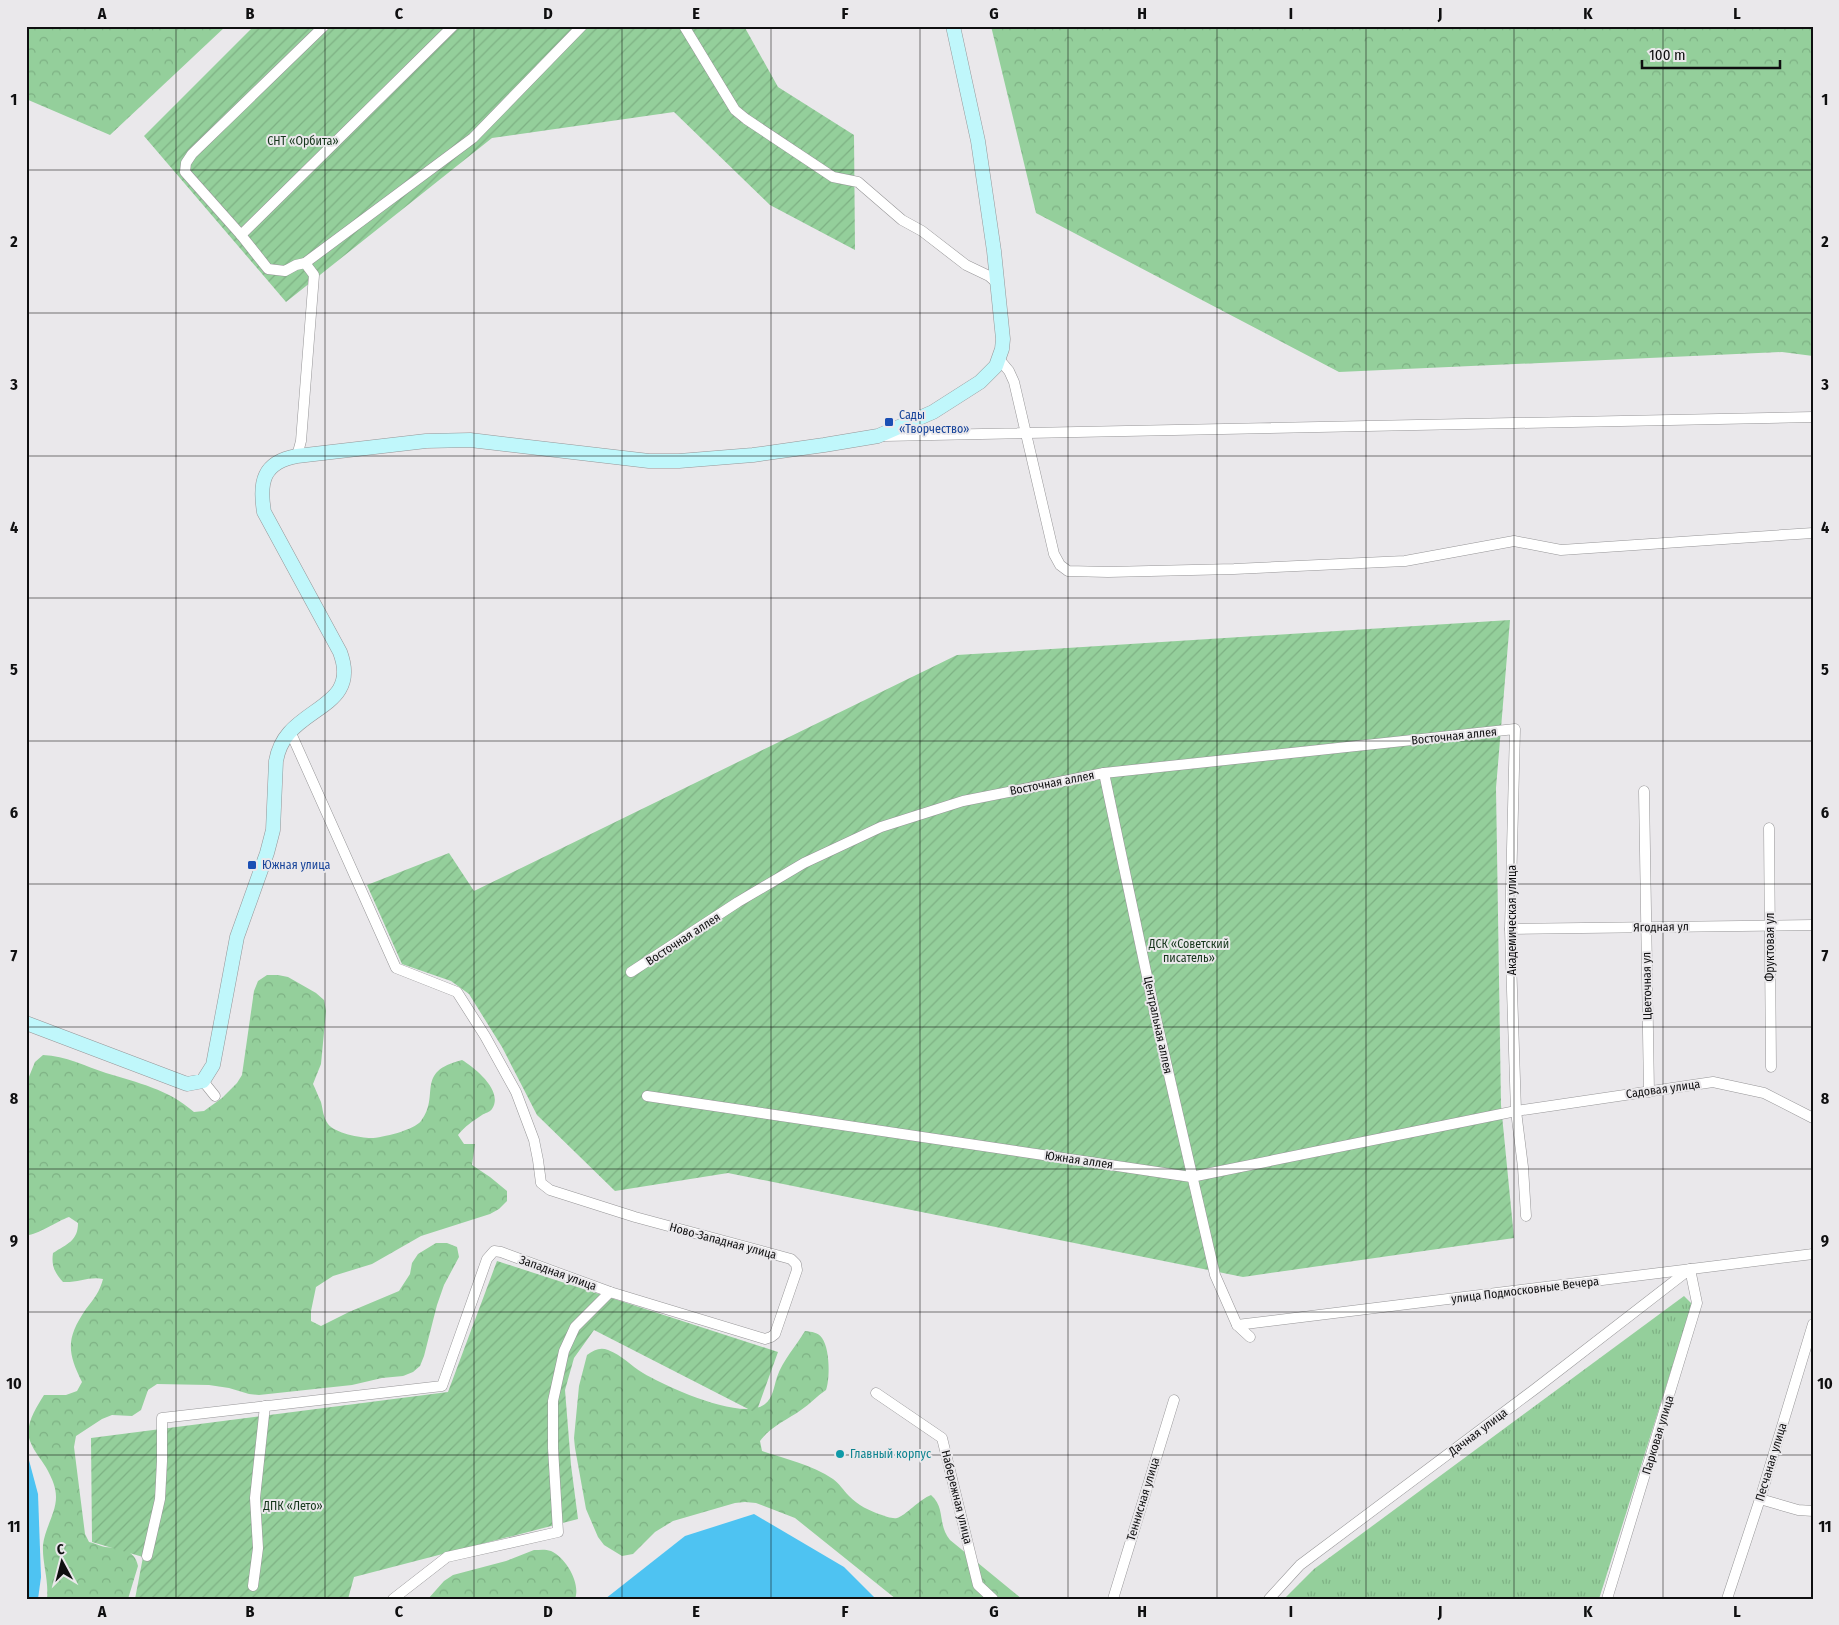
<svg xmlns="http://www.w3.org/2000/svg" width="1839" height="1625" font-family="'Fira Sans Condensed',sans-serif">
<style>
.forest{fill:url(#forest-crowns)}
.park{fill:url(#park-tufts)}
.garden{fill:url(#garden-furrows)}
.water{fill:#4ec3f2}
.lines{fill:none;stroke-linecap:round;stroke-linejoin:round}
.street-casing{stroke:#969597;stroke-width:11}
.secondary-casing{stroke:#969597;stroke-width:15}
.street{stroke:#fff;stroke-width:10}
.secondary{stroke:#c0f7fb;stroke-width:14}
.grid{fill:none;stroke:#0f0f10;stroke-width:1;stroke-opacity:0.55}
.transit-dot{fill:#1a4fb4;stroke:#eae8eb;stroke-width:2}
.culture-dot{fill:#0f9aa8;stroke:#eae8eb;stroke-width:2}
.labels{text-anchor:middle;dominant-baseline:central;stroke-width:4;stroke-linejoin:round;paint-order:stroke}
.park-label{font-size:12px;fill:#15361b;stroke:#eae8eb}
.transit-label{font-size:12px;fill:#164399;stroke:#eae8eb;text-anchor:start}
.street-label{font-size:12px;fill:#0f0f10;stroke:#eae8eb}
.culture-label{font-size:12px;fill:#0d838f;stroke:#eae8eb;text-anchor:start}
.neatline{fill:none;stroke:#0f0f10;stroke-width:2}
.grid-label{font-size:16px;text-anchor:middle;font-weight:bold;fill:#0f0f10}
</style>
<defs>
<pattern id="forest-crowns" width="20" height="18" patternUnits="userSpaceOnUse" patternTransform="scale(1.25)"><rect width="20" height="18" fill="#94cf9b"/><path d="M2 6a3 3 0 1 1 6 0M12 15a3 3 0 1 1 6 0" fill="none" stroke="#7eb184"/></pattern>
<pattern id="park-tufts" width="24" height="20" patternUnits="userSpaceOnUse" patternTransform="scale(1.25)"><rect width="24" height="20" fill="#94cf9b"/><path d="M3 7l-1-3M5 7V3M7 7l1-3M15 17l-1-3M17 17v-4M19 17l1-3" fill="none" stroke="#7eb184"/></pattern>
<pattern id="garden-furrows" width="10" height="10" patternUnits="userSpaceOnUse" patternTransform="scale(1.25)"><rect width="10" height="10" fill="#94cf9b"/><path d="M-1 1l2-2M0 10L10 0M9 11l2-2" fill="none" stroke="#7eb184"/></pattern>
</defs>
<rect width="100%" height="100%" fill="#eae8eb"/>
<g class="forest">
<path d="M26 26H226L110 135 26 99Z"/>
<path d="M991 26H1813V356L1782 352 1339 372 1036 213Z"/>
<path d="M267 975H278L288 977 316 993 324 1000 326 1011 321 1064 313 1084C316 1090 318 1096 321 1102 323 1110 323 1117 328 1124 335 1133 360 1138 371 1138 382 1138 414 1130 421 1121 441 1095 414 1072 462 1060 475 1068 504 1091 492 1109 490 1112 485 1113 482 1115 473 1121 465 1126 458 1135L464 1144H475L472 1165 490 1177 507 1191V1201L499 1209 490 1214 421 1236 372 1264 333 1276 316 1287 311 1311V1321L321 1326 349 1312 399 1291 410 1274 412 1263 418 1254 436 1243H447L457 1247 459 1257 444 1285 437 1305 424 1356 420 1366 413 1372 403 1376 382 1378 352 1385 259 1395 249 1394 229 1388 209 1385 157 1384 148 1390 141 1410 132 1416 112 1415 102 1419 76 1436 74 1447 85 1534 89 1542C94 1543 100 1546 105 1547 119 1548 135 1549 138 1566L128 1599H47C49 1580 42 1563 43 1545 45 1528 56 1513 56 1497 56 1487 52 1479 48 1471 43 1461 34 1452 30 1441 24 1426 36 1408 44 1395H66L77 1391 82 1382C67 1352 66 1338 86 1309 94 1299 100 1291 103 1279 90 1276 77 1283 63 1282 55 1273 51 1266 53 1253 67 1244 78 1241 78 1223L69 1217C57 1221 36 1236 26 1235V1084L35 1062 43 1055C66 1056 85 1066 106 1073 138 1083 168 1089 194 1112L204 1111 222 1098 237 1083 242 1075 254 991 258 981Z"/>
<path d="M805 1331C812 1332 818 1332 822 1338 830 1349 830 1379 826 1390 817 1396 810 1404 801 1410 787 1420 771 1426 760 1441L762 1451C786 1459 812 1465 833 1479 840 1484 843 1490 849 1496 858 1505 869 1511 882 1515 885 1516 892 1519 897 1518 905 1516 920 1499 931 1495 946 1508 937 1524 950 1540L1022 1599H896L795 1518 756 1503 745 1502 735 1503 673 1521 655 1532 633 1554 622 1556 604 1545 598 1537 586 1509 575 1448 574 1438 579 1386 587 1355C594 1350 600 1347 608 1350 622 1355 631 1366 643 1373 665 1386 742 1422 765 1404 773 1398 774 1386 777 1377 783 1360 796 1346 805 1331Z"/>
<path d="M534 1550C540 1550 545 1549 551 1551 566 1558 581 1583 575 1599H428L444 1581 453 1575 506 1561Z"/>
</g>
<path class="park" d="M1684 1296 1692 1304 1599 1599H1284L1314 1569Z"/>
<g class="garden">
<path d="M254 26H744L778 87 854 135 855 250 770 205 674 112 492 138 286 302 144 136Z"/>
<path d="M1510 620 1496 788 1501 1105 1514 1238 1243 1277 728 1173 615 1191 537 1115 502 1047 469 994 451 981 402 964 367 885 449 853 474 891 957 655Z"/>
<path d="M497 1261 778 1352 756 1413 594 1330 574 1358 565 1390 571 1465 578 1519 354 1577 348 1599H135L143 1557 92 1542 91 1438 448 1392Z"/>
</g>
<g class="water">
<path d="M26 1449 38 1494 41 1577 38 1599H26Z"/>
<path d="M754 1514 844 1567 876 1599H605L685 1536Z"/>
</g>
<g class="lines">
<defs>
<g id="street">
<path d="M324 26 192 154 186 163 185 172 241 235 268 269 285 271 296 265 305 263 473 138 582 26"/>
<path d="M684 26 735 110 746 119 833 177 858 182 902 220 922 231 966 265 989 276 997 283"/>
<path d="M241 235 453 26"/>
<path d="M999 359 1009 371 1014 382 1054 554 1060 565 1068 571 1108 572 1234 569 1405 561 1514 541 1561 550 1813 533"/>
<path d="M884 436 1813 417"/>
<path d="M297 456 301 441 314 275 305 263"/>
<path d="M1104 773 1155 1014 1215 1275 1237 1325 1250 1337"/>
<path d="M1644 791 1649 1092"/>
<path d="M1769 828 1771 1067"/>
<path d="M1510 929 1813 925"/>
<path d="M631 972 738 902 804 863 881 827 963 801 1104 773 1515 729 1510 929 1516 1111 1523 1167 1526 1216"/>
<path d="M203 1081 215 1096"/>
<path d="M647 1096 1191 1177 1516 1111 1713 1082 1764 1093 1813 1118"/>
<path d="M1237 1325 1813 1254"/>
<path d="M876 1393 942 1438 978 1585 993 1599"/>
<path d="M1760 1499 1798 1510 1813 1511"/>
<path d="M147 1556 160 1499 162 1461V1418L442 1386 487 1259 494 1251 501 1252 610 1292 765 1339 771 1337 775 1334 797 1270 796 1264 791 1259 635 1217 550 1190 541 1183 538 1160 534 1140 516 1092 485 1036 457 992 396 968 290 731"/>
<path d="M253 1586 258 1548 255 1498 265 1406"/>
<path d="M393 1599 447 1557 558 1532 553 1448V1401L564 1351 575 1327 610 1292"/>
<path d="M1113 1599 1174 1400"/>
<path d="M1269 1599 1300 1565 1535 1389 1690 1269 1697 1303 1607 1599"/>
<path d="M1727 1599 1760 1499 1813 1324"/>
</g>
<path id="secondary" d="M26 1023 187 1084 203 1081 213 1065 237 937 267 853 273 830 276 761C278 750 282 741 289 733 313 705 358 700 340 652L264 512C259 482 263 462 297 456L426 441 470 440 649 461H679L753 455 824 445 878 436 933 412 980 382 996 366 1002 349 1003 339 994 251 978 141 953 26"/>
</defs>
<use href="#street" class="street-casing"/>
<use href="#secondary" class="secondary-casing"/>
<use href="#street" class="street"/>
<use href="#secondary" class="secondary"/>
</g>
<path class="grid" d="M176 26V1599M325 26V1599M474 26V1599M622 26V1599M771 26V1599M920 26V1599M1068 26V1599M1217 26V1599M1366 26V1599M1514 26V1599M1663 26V1599M26 170H1813M26 313H1813M26 456H1813M26 598H1813M26 741H1813M26 884H1813M26 1027H1813M26 1169H1813M26 1312H1813M26 1455H1813"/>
<g class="transit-dot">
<rect x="884" y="417" width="10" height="10" rx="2.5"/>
<rect x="247" y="860" width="10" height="10" rx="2.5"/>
</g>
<circle class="culture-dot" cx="840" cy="1454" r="5"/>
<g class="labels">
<g class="park-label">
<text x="303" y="141">СНТ «Орбита»</text>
<text x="1189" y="944">ДСК «Советский<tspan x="1189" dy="14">писатель»</tspan></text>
<text x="293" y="1506">ДПК «Лето»</text>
</g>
<g class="transit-label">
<text x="899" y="415">Сады<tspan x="899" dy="14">«Творчество»</tspan></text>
<text x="262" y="865">Южная улица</text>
</g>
<g class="street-label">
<text transform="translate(1454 736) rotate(-6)">Восточная аллея</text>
<text transform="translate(1052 783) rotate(-11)">Восточная аллея</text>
<text transform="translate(1512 920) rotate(-90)">Академическая улица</text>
<text transform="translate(1661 927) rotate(-1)">Ягодная ул</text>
<text transform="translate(683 939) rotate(-33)">Восточная аллея</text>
<text transform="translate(1770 947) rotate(-90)">Фруктовая ул</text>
<text transform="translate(1647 986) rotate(-91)">Цветочная ул</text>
<text transform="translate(1158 1025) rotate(78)">Центральная аллея</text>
<text transform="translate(1663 1089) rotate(-8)">Садовая улица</text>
<text transform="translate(1079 1160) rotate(8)">Южная аллея</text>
<text transform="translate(723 1241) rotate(15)">Ново-Западная улица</text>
<text transform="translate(558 1273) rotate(20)">Западная улица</text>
<text transform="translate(1525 1290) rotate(-7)">улица Подмосковные Вечера</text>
<text transform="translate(1478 1432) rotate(-37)">Дачная улица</text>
<text transform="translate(1658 1435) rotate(-73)">Парковая улица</text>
<text transform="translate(1771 1462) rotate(-73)">Песчаная улица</text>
<text transform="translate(957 1497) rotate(76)">Набережная улица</text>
<text transform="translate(1143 1499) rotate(-73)">Теннисная улица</text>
</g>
<g class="culture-label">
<text x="850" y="1454">Главный корпус</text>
</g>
</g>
<rect width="1839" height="1625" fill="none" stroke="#eae8eb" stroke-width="55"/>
<g transform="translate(62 1562) rotate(353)" stroke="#eae8eb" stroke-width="4" paint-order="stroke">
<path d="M0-4L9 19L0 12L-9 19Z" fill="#0f0f10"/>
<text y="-8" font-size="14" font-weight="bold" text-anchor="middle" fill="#0f0f10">С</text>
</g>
<path d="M1642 60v8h138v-8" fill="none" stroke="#0f0f10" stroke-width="2.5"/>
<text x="1649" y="60" font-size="15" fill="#0f0f10" stroke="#eae8eb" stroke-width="4" paint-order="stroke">100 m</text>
<rect x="28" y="28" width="1784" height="1570" class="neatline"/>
<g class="grid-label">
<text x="102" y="19">A</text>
<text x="250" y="19">B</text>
<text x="399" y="19">C</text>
<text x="548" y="19">D</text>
<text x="696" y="19">E</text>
<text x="845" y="19">F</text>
<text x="994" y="19">G</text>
<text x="1142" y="19">H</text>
<text x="1291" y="19">I</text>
<text x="1440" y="19">J</text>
<text x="1588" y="19">K</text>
<text x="1737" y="19">L</text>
<text x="14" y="105">1</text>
<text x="1825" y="105">1</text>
<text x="14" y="247">2</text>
<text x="1825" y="247">2</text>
<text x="14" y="390">3</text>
<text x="1825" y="390">3</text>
<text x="14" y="533">4</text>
<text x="1825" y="533">4</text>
<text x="14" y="675">5</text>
<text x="1825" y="675">5</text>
<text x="14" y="818">6</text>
<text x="1825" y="818">6</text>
<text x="14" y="961">7</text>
<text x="1825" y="961">7</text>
<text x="14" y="1104">8</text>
<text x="1825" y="1104">8</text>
<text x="14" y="1246">9</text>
<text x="1825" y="1246">9</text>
<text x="14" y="1389">10</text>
<text x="1825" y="1389">10</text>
<text x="14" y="1532">11</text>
<text x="1825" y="1532">11</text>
<text x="102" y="1617">A</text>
<text x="250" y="1617">B</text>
<text x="399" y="1617">C</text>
<text x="548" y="1617">D</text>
<text x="696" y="1617">E</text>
<text x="845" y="1617">F</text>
<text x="994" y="1617">G</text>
<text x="1142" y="1617">H</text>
<text x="1291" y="1617">I</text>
<text x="1440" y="1617">J</text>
<text x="1588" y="1617">K</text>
<text x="1737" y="1617">L</text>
</g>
</svg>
